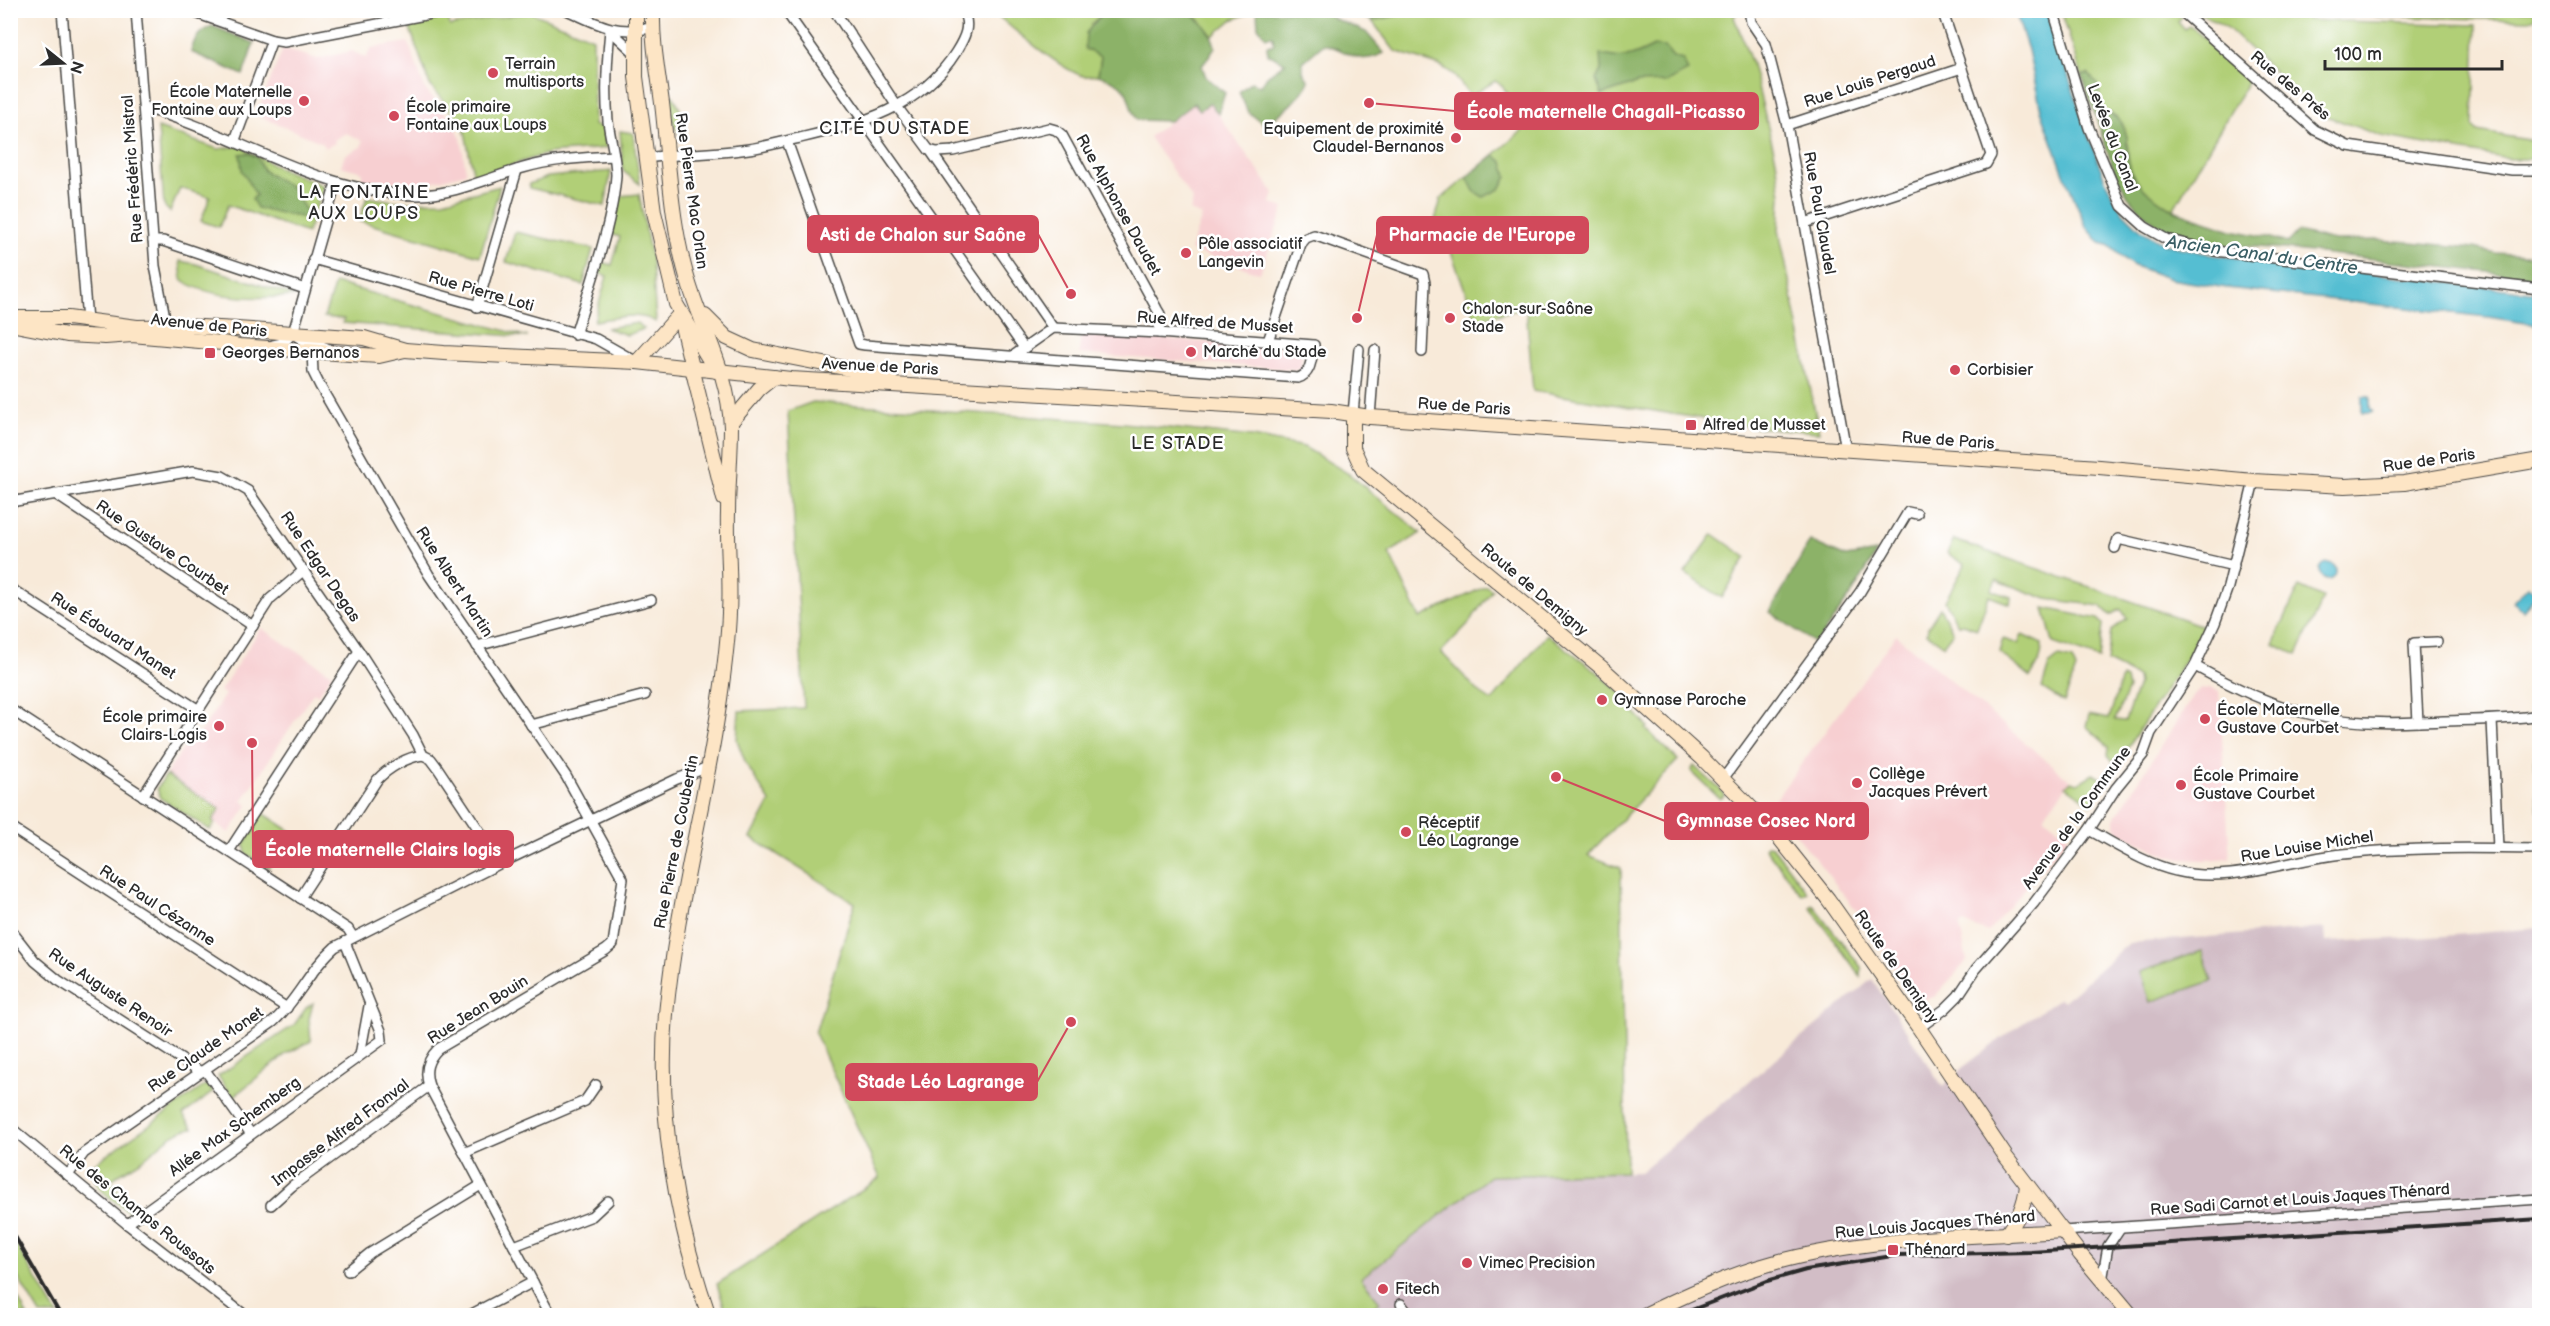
<svg xmlns="http://www.w3.org/2000/svg" width="2550" height="1326" font-family="'Balsamiq Sans',sans-serif">
<style>
.built{fill:#f7cfd1}
.industrial{fill:#d2bdc6}
.green{fill:#b1cf77;stroke:#6e7d51;stroke-width:1.5}
.forest{fill:#8cb268;stroke:#5c6e4a;stroke-width:1.5}
.water{fill:#55bed2;stroke:#40747e;stroke-width:1.5}
.lines{fill:none;stroke-linecap:round;stroke-linejoin:round}
.minor-casing{stroke:#4a4845;stroke-width:12}
.secondary-casing{stroke:#4a4845;stroke-width:16}
.minor{stroke:#fff;stroke-width:9}
.secondary{stroke:#fde5c5;stroke-width:14}
.rail{stroke:#2b2b2b;stroke-width:4}
.poi-dot{fill:#d1495b;stroke:#fff;stroke-width:2}
.labels{text-anchor:middle;dominant-baseline:central;stroke-width:5;stroke-linejoin:round;paint-order:stroke}
.poi-label{font-size:16px;fill:#2b2b2b;stroke:#fff;text-anchor:start}
.street-label{font-size:16px;fill:#2b2b2b;stroke:#fff}
.neighbourhood-label{font-size:18px;letter-spacing:1.5px;fill:#2b2b2b;stroke:#fff}
.water-label{font-size:18px;font-style:italic;fill:#3a5e65;stroke:#fff}
.leader{fill:none;stroke:#d1495b;stroke-width:2}
.callout-dot{fill:#d1495b;stroke:#fff;stroke-width:2}
.callout{fill:#d1495b;stroke:#d1495b;stroke-width:2}
.callout-label{font-size:18px;text-anchor:middle;font-weight:bold;fill:#fff}
</style>
<rect width="100%" height="100%" fill="#fff"/>
<filter id="ink" filterUnits="userSpaceOnUse"><feTurbulence type="fractalNoise" baseFrequency=".0167" numOctaves="2"/><feDisplacementMap in="SourceGraphic" scale="12" xChannelSelector="R" yChannelSelector="G"/><feConvolveMatrix kernelMatrix="1 2 1 2 8 2 1 2 1" color-interpolation-filters="sRGB"/></filter>
<filter id="wash" filterUnits="userSpaceOnUse"><feTurbulence type="fractalNoise" baseFrequency=".008" numOctaves="4" result="noise"/><feDisplacementMap in="SourceGraphic" scale="24" xChannelSelector="R" yChannelSelector="G"/><feGaussianBlur stdDeviation="1.35" result="paint"/><feColorMatrix in="noise" values="0 0 0 0 0 0 0 0 0 0 0 0 0 0 0 0 0 1.4 0 .05"/><feComposite in="paint" operator="in"/></filter>
<g filter="url(#wash)">
<rect width="100%" height="100%" fill="#f8ead9"/>
<g class="built">
<path d="M408 42 425 89 454 124 461 138 466 173 423 184 361 180 363 172 341 166 345 155 361 147 363 141 346 133 334 140 335 143 325 148 323 143 256 115 283 49 318 59 352 51 366 58 371 48Z"/>
<path d="M1194 103H1210L1274 193 1271 203 1284 208 1260 273 1190 250 1202 216 1190 211 1193 200 1149 137Z"/>
<path d="M1081 333 1302 349 1301 370 1079 354Z"/>
<path d="M261 628 332 674 318 695 314 692 288 731 242 801 248 805 229 833 215 823 210 830 160 798 157 788 189 740 193 743 219 704 225 694 220 691Z"/>
<path d="M1896 635 2071 781 2043 816 2069 837 1988 932 1964 923 1960 927 1967 961 1934 997 1926 999 1918 996 1883 952 1886 943 1876 935 1772 804Z"/>
<path d="M2211 688 2219 692 2230 858 2204 860 2181 859 2166 855 2118 832 2115 827V818L2195 693 2201 689Z"/>
</g>
<path class="industrial" d="M2325 928 2326 942 2431 937 2539 928V1315L1363 1316 1380 1302 1361 1278 1490 1176 1640 1172 1872 979 1943 1087 1962 1068 2010 1032 2060 998 2064 1001 2129 943Z"/>
<g class="green">
<path d="M1257 10 1232 20 1213 36 1195 15 1186 11Z"/>
<path d="M1418 10 1738 11 1734 17 1752 64 1776 159 1781 196 1779 230 1819 432 1752 427 1533 391 1526 307 1476 320 1447 241 1437 236 1434 224 1441 199 1541 115 1537 110 1526 118 1502 86 1495 81 1471 96 1452 73 1441 66 1395 51 1372 21Z"/>
<path d="M992 11H1097L1100 16 1091 24 1101 57 1098 75C1094 75 1088 77 1084 76 1065 73 1008 25 992 11Z"/>
<path d="M2061 11H2175L2181 16 2178 22 2184 29 2189 26 2194 29 2249 80 2173 210C2160 201 2142 191 2134 177 2123 159 2133 135 2119 119 2115 114 2104 111 2098 108L2089 74 2082 76Z"/>
<path d="M2196 11H2302L2308 20 2476 25 2473 126 2477 131 2539 142V159H2509L2381 136 2318 113 2228 28Z"/>
<path d="M2309 11V10L2535 11V18L2529 20 2313 15Z"/>
<path d="M530 12 593 38 594 125 604 127 606 148 549 153 474 177 464 127 430 85 408 23 448 16 450 26Z"/>
<path d="M668 96H673C680 107 687 123 681 135 671 127 671 109 668 96Z"/>
<path d="M158 128 218 149 240 146 277 167 324 186 307 233 228 205 219 227 201 221 210 197 180 188 170 212 164 206Z"/>
<path d="M620 131 633 133 640 184 623 171Z"/>
<path d="M611 171 605 206 529 188V184L548 177Z"/>
<path d="M500 186 480 256 359 221 367 197 402 202 443 201Z"/>
<path d="M639 194 652 263 656 322C637 311 616 318 594 321L607 276 598 273 602 262 612 265 620 237 610 234 620 196Z"/>
<path d="M515 232 593 249 583 285 506 262Z"/>
<path d="M180 261 196 264 295 296C261 299 212 300 182 280Z"/>
<path d="M335 283 528 337 343 323 344 319 324 317Z"/>
<path d="M637 323 644 329 627 335 606 328Z"/>
<path d="M813 402 1123 423 1252 437 1304 447 1349 474 1421 533 1389 553 1420 618 1486 586 1492 590 1469 623 1441 652 1480 693 1492 701 1547 634 1595 670 1624 696 1622 698 1648 727 1646 729 1678 760 1588 855 1621 868 1626 1172 1490 1176 1361 1278 1380 1302 1363 1315H727L717 1284 880 1178 815 1033 855 903 751 838 770 802 746 764 737 740 739 711 804 708 788 411Z"/>
<path d="M1713 534 1746 557 1722 598 1685 573Z"/>
<path d="M1954 540 2203 626 2185 660 2116 765 2108 755 2109 747 2086 726 2089 715 2109 719 2122 677 2126 679 2128 689 2115 720 2125 721 2138 685 2137 677 2107 662 2111 631 2127 618 2121 609 2110 615 2101 606 2047 599 1996 580 1991 590 2011 597 2010 604 1989 596 1977 629 1963 624 1958 625 1945 601 1965 565 1947 553Z"/>
<path d="M2299 587 2323 598 2297 655 2273 644Z"/>
<path d="M1940 608 1953 632 1943 645 1927 633 1928 627Z"/>
<path d="M2044 608 2098 619 2103 624 2099 659 2053 643Z"/>
<path d="M2022 635 2042 644C2042 658 2038 667 2030 677L1999 652 2003 639 2018 644Z"/>
<path d="M2059 657 2072 660 2076 669 2064 702 2042 688 2049 665Z"/>
<path d="M2535 757H2539V810H2538Z"/>
<path d="M1694 766 1724 793V796L1720 799 1691 771Z"/>
<path d="M2093 774 2107 782 2091 804 2066 786 2071 781 2078 783Z"/>
<path d="M166 775 220 809 212 821 215 823 210 830 160 798 157 788Z"/>
<path d="M263 813 292 832 269 868 246 854 244 844Z"/>
<path d="M1768 845 1772 846 1807 892 1802 895 1765 848Z"/>
<path d="M1813 905 1861 967V977L1810 907Z"/>
<path d="M2202 951 2212 981 2150 1002 2140 972Z"/>
<path d="M313 1003 309 1019 311 1041 286 1054 233 1097 218 1076 294 1025 306 1008Z"/>
<path d="M207 1084 213 1092 183 1115 193 1128C170 1131 159 1148 142 1160 131 1168 121 1171 111 1181L133 1212 130 1213C114 1200 88 1188 94 1164Z"/>
<path d="M11 1236 58 1315H40L11 1266Z"/>
<path d="M10 1286H11L27 1315H16L11 1306Z"/>
</g>
<g class="forest">
<path d="M1097 11H1186C1200 18 1212 31 1215 47L1202 66 1206 77 1225 93 1218 114 1210 103 1200 110 1194 103 1170 121 1137 120C1129 109 1131 98 1124 89 1119 82 1106 78 1098 75L1101 57 1085 49 1086 33 1100 16Z"/>
<path d="M1257 11H1326L1333 18 1366 32 1384 53C1357 67 1349 50 1324 44L1303 62V72L1309 81C1304 94 1278 118 1264 124L1248 112 1239 92 1251 82 1261 86 1267 76 1285 63 1268 54 1267 46 1274 44 1273 36 1266 37 1258 27Z"/>
<path d="M1350 11H1418L1372 21Z"/>
<path d="M212 26 254 43 243 75 191 52C194 38 199 32 212 26Z"/>
<path d="M1654 46 1665 47 1673 57 1683 60 1688 71 1667 82 1638 83 1602 95 1596 80 1601 70 1600 54C1623 61 1633 57 1654 46Z"/>
<path d="M2088 74C2101 85 2100 92 2099 108L2119 119 2127 136V155L2133 177 2146 191 2173 210 2231 230 2268 237 2287 243 2297 232 2335 241 2377 240 2411 242 2474 248 2496 253 2539 256V278L2285 249 2212 244 2169 234 2144 214 2128 196 2114 171 2082 76Z"/>
<path d="M248 153 257 157 264 171 291 187 307 212 305 218 257 208 252 199 256 195 242 170 240 154Z"/>
<path d="M1494 155 1503 162 1507 177 1500 189 1483 197 1474 191 1467 177Z"/>
<path d="M1810 541 1846 557 1877 552 1853 592 1816 644 1770 612Z"/>
</g>
<g class="water">
<path d="M2015 11H2047L2087 132 2105 180 2121 210 2141 230 2165 244 2213 255 2539 293V325L2488 317 2227 288 2170 279 2132 265 2108 245 2100 243 2086 226 2064 174 2041 110 2028 50Z"/>
<path d="M2362 397H2370V408L2373 411 2371 413H2362Z"/>
<circle cx="2328" cy="571" r="8"/>
<path d="M2528 586 2537 594 2523 610 2513 602Z"/>
</g>
</g>
<g filter="url(#ink)">
<g class="lines">
<defs>
<g id="minor">
<path d="M62 10 87 321"/>
<path d="M136 10 155 266 164 312 163 326"/>
<path d="M187 10 272 40 284 42 451 10"/>
<path d="M567 10C601 26 614 34 652 28"/>
<path d="M785 10 1024 348"/>
<path d="M834 10 898 108 929 150 937 152 953 151 1049 128 1056 130 1062 135 1157 309 1160 314 1159 333"/>
<path d="M1749 10 1751 22 1766 44 1787 125 1846 450"/>
<path d="M2053 10 2089 128 2122 206 2145 227 2166 239 2215 251 2540 289"/>
<path d="M2180 10 2315 130 2348 146 2512 170H2540"/>
<path d="M610 30 636 54"/>
<path d="M144 108C235 133 320 194 417 195 454 195 488 178 523 168 553 159 583 158 614 156"/>
<path d="M1787 125 1962 68"/>
<path d="M235 140 272 40"/>
<path d="M787 141 859 344 865 345 1298 378C1312 374 1311 358 1314 345L1159 333 1053 328 1013 356"/>
<path d="M930 150 1053 328"/>
<path d="M645 158C677 154 709 154 741 150 761 148 780 142 800 138 860 124 921 108 956 52 964 39 972 25 962 10"/>
<path d="M1805 223 1986 164 1991 155 1942 10"/>
<path d="M153 241H163L305 289"/>
<path d="M313 259 596 339 635 361"/>
<path d="M477 307 517 170"/>
<path d="M293 333C305 345 319 342 333 351"/>
<path d="M575 335C589 289 613 222 616 175 616 157 610 139 608 121 605 90 607 60 610 30"/>
<path d="M1268 341 1301 244 1306 238 1314 235 1423 274 1425 283 1422 352"/>
<path d="M273 345 283 343 293 333 336 183"/>
<path d="M312 352 313 372 320 386 429 575 566 776 623 879 613 944 606 950 438 1049C427 1060 424 1071 429 1086L551 1316"/>
<path d="M1353 414 1359 349"/>
<path d="M1370 417 1375 350"/>
<path d="M55 494 253 626"/>
<path d="M10 502 193 471 222 476 248 491 359 651 413 735 423 755 431 759 437 767 501 863"/>
<path d="M2115 548 2118 539 2234 566"/>
<path d="M10 588 199 710"/>
<path d="M477 646 651 600"/>
<path d="M2195 666C2233 687 2274 707 2317 716 2359 725 2401 723 2444 721 2476 720 2508 720 2540 715"/>
<path d="M10 709 348 929 353 937"/>
<path d="M2492 720 2498 848"/>
<path d="M2418 722 2414 643 2437 642"/>
<path d="M531 725 645 695"/>
<path d="M1723 779 1860 592 1908 512 1917 514"/>
<path d="M143 796 270 599 304 570"/>
<path d="M10 827 287 1008"/>
<path d="M2089 830C2117 845 2145 864 2176 871 2230 885 2289 859 2343 854 2409 847 2474 848 2540 849"/>
<path d="M229 851 359 651"/>
<path d="M300 898 377 780C388 768 407 757 423 755"/>
<path d="M10 929 35 961 58 980 201 1072"/>
<path d="M1919 1028 1945 1009 1958 996 1976 969 2034 903 2089 830 2116 788 2143 755 2151 733 2195 666 2215 623 2228 587 2254 481"/>
<path d="M360 1055 369 1006"/>
<path d="M205 1070 251 1134"/>
<path d="M10 1127 127 1224 246 1316"/>
<path d="M464 1153 585 1101 596 1085"/>
<path d="M68 1175 84 1153 273 1022C298 1000 308 971 335 947L501 863 677 779 708 767"/>
<path d="M271 1205 292 1186 429 1086"/>
<path d="M127 1224 382 1040 381 1031 345 942"/>
<path d="M2063 1231 2540 1199"/>
<path d="M514 1246 592 1216 608 1201"/>
<path d="M348 1271 370 1253 481 1185"/>
<path d="M2102 1281 2108 1246 2120 1228"/>
<path d="M1401 1304 1410 1316"/>
<path d="M468 1316 533 1282"/>
<path d="M626 1316 637 1312"/>
</g>
<g id="secondary">
<path d="M636 10V77L654 212 676 304 716 371"/>
<path d="M653 10C652 42 658 72 662 103 669 164 671 229 690 287 705 334 729 376 731 427 731 456 728 485 728 513 727 547 731 580 729 613 728 642 724 671 720 699 705 805 676 908 666 1014 657 1115 676 1221 709 1316"/>
<path d="M705 316 727 338 753 350 890 377"/>
<path d="M10 321 19 318H68L137 327 184 326 237 329 364 338 405 350 444 353 637 362 791 379 1331 411 1370 417 2099 467 2254 481 2345 486 2404 483 2540 460"/>
<path d="M681 322 724 499"/>
<path d="M10 324 67 335 105 337 132 335 222 343 239 346 363 355 379 356 405 350"/>
<path d="M637 362 679 315"/>
<path d="M1353 414V448L1363 470 1602 668 1702 758 1772 829 1828 899 1919 1028 2006 1157 2080 1254 2132 1316"/>
<path d="M731 422 759 389 774 377"/>
<path d="M2006 1235C2018 1218 2025 1206 2027 1185"/>
<path d="M1642 1316C1684 1296 1728 1275 1773 1263 1867 1237 1967 1237 2063 1231"/>
</g>
</defs>
<use href="#minor" class="minor-casing"/>
<use href="#secondary" class="secondary-casing"/>
<use href="#minor" class="minor"/>
<use href="#secondary" class="secondary"/>
<g class="rail">
<path d="M10 1228 61 1316"/>
<path d="M1676 1316 1767 1281 1806 1270 1898 1255 2031 1252 2540 1219"/>
</g>
</g>
</g>
<g class="poi-dot">
<circle cx="493" cy="73" r="6"/>
<circle cx="304" cy="101" r="6"/>
<circle cx="394" cy="116" r="6"/>
<circle cx="1456" cy="138" r="6"/>
<circle cx="1186" cy="253" r="6"/>
<circle cx="1450" cy="318" r="6"/>
<circle cx="1191" cy="352" r="6"/>
<rect x="204" y="347" width="12" height="12" rx="3"/>
<circle cx="1955" cy="370" r="6"/>
<rect x="1685" y="419" width="12" height="12" rx="3"/>
<circle cx="1602" cy="700" r="6"/>
<circle cx="2205" cy="719" r="6"/>
<circle cx="219" cy="726" r="6"/>
<circle cx="1857" cy="783" r="6"/>
<circle cx="2181" cy="785" r="6"/>
<circle cx="1406" cy="832" r="6"/>
<rect x="1887" y="1244" width="12" height="12" rx="3"/>
<circle cx="1467" cy="1263" r="6"/>
<circle cx="1383" cy="1289" r="6"/>
</g>
<g class="labels">
<g class="poi-label">
<text x="505" y="64">Terrain<tspan x="505" dy="18">multisports</tspan></text>
<text x="292" y="92" text-anchor="end">École Maternelle<tspan x="292" dy="18">Fontaine aux Loups</tspan></text>
<text x="406" y="107">École primaire<tspan x="406" dy="18">Fontaine aux Loups</tspan></text>
<text x="1444" y="129" text-anchor="end">Equipement de proximité<tspan x="1444" dy="18">Claudel-Bernanos</tspan></text>
<text x="1198" y="244">Pôle associatif<tspan x="1198" dy="18">Langevin</tspan></text>
<text x="1462" y="309">Chalon-sur-Saône<tspan x="1462" dy="18">Stade</tspan></text>
<text x="1203" y="352">Marché du Stade</text>
<text x="222" y="353">Georges Bernanos</text>
<text x="1967" y="370">Corbisier</text>
<text x="1703" y="425">Alfred de Musset</text>
<text x="1614" y="700">Gymnase Paroche</text>
<text x="2217" y="710">École Maternelle<tspan x="2217" dy="18">Gustave Courbet</tspan></text>
<text x="207" y="717" text-anchor="end">École primaire<tspan x="207" dy="18">Clairs-Logis</tspan></text>
<text x="1869" y="774">Collège<tspan x="1869" dy="18">Jacques Prévert</tspan></text>
<text x="2193" y="776">École Primaire<tspan x="2193" dy="18">Gustave Courbet</tspan></text>
<text x="1418" y="823">Réceptif<tspan x="1418" dy="18">Léo Lagrange</tspan></text>
<text x="1905" y="1250">Thénard</text>
<text x="1479" y="1263">Vimec Precision</text>
<text x="1395" y="1289">Fitech</text>
</g>
<g class="street-label">
<text transform="translate(1870 82) rotate(-18)">Rue Louis Pergaud</text>
<text transform="translate(2290 86) rotate(40)">Rue des Prés</text>
<text transform="translate(2112 138) rotate(69)">Levée du Canal</text>
<text transform="translate(133 169) rotate(-94)">Rue Frédéric Mistral</text>
<text transform="translate(691 191) rotate(82)">Rue Pierre Mac Orlan</text>
<text transform="translate(1118 205) rotate(61)">Rue Alphonse Daudet</text>
<text transform="translate(1819 213) rotate(80)">Rue Paul Claudel</text>
<text transform="translate(481 292) rotate(16)">Rue Pierre Loti</text>
<text transform="translate(1215 323) rotate(4)">Rue Alfred de Musset</text>
<text transform="translate(209 326) rotate(6)">Avenue de Paris</text>
<text transform="translate(880 367) rotate(3)">Avenue de Paris</text>
<text transform="translate(1464 407) rotate(4)">Rue de Paris</text>
<text transform="translate(1948 441) rotate(4)">Rue de Paris</text>
<text transform="translate(2429 461) rotate(-8)">Rue de Paris</text>
<text transform="translate(162 548) rotate(34)">Rue Gustave Courbet</text>
<text transform="translate(320 567) rotate(56)">Rue Edgar Degas</text>
<text transform="translate(454 582) rotate(57)">Rue Albert Martin</text>
<text transform="translate(1534 590) rotate(40)">Route de Demigny</text>
<text transform="translate(113 636) rotate(33)">Rue Édouard Manet</text>
<text transform="translate(2077 818) rotate(-54)">Avenue de la Commune</text>
<text transform="translate(677 842) rotate(-79)">Rue Pierre de Coubertin</text>
<text transform="translate(2307 847) rotate(-9)">Rue Louise Michel</text>
<text transform="translate(157 906) rotate(33)">Rue Paul Cézanne</text>
<text transform="translate(1896 967) rotate(55)">Route de Demigny</text>
<text transform="translate(110 993) rotate(34)">Rue Auguste Renoir</text>
<text transform="translate(478 1010) rotate(-32)">Rue Jean Bouin</text>
<text transform="translate(206 1050) rotate(-35)">Rue Claude Monet</text>
<text transform="translate(235 1127) rotate(-36)">Allée Max Schemberg</text>
<text transform="translate(341 1133) rotate(-37)">Impasse Alfred Fronval</text>
<text transform="translate(2300 1200) rotate(-4)">Rue Sadi Carnot et Louis Jaques Thénard</text>
<text transform="translate(137 1210) rotate(39)">Rue des Champs Roussots</text>
<text transform="translate(1935 1225) rotate(-5)">Rue Louis Jacques Thénard</text>
</g>
<g class="neighbourhood-label">
<text x="895" y="128">CITÉ DU STADE</text>
<text x="364" y="192">LA FONTAINE<tspan x="364" dy="21">AUX LOUPS</tspan></text>
<text x="1178" y="443">LE STADE</text>
</g>
<g class="water-label">
<text transform="translate(2262 255) rotate(8)">Ancien Canal du Centre</text>
</g>
</g>
<path class="leader" d="M1369 103L1455 111M1071 294L1038 234M1357 318L1377 235M1556 777L1665 821M252 743L253 849M1071 1022L1037 1082"/>
<g class="callout-dot">
<circle cx="1369" cy="103" r="6"/>
<circle cx="1071" cy="294" r="6"/>
<circle cx="1357" cy="318" r="6"/>
<circle cx="1556" cy="777" r="6"/>
<circle cx="252" cy="743" r="6"/>
<circle cx="1071" cy="1022" r="6"/>
</g>
<g class="callout">
<rect x="1455" y="93" width="303" height="36" rx="6"/>
<rect x="808" y="216" width="230" height="36" rx="6"/>
<rect x="1377" y="217" width="211" height="36" rx="6"/>
<rect x="1665" y="803" width="203" height="36" rx="6"/>
<rect x="253" y="831" width="260" height="36" rx="6"/>
<rect x="846" y="1064" width="191" height="36" rx="6"/>
</g>
<g class="callout-label">
<text x="1606" y="118">École maternelle Chagall-Picasso</text>
<text x="923" y="241">Asti de Chalon sur Saône</text>
<text x="1482" y="241">Pharmacie de l'Europe</text>
<text x="1766" y="827">Gymnase Cosec Nord</text>
<text x="383" y="856">École maternelle Clairs logis</text>
<text x="941" y="1088">Stade Léo Lagrange</text>
</g>
<rect width="2550" height="1326" fill="none" stroke="#fff" stroke-width="36"/>
<g transform="translate(63 63) rotate(108)" stroke="#ffffff" stroke-width="4.5" paint-order="stroke">
<path d="M0-4.5L10 22L0 15L-10 22Z" fill="#2b2b2b"/>
<text y="-9" font-size="16" font-weight="bold" text-anchor="middle" fill="#2b2b2b">N</text>
</g>
<path d="M2325 60v9h177v-9" fill="none" stroke="#2b2b2b" stroke-width="3"/>
<text x="2334" y="60" font-size="18" fill="#2b2b2b" stroke="#ffffff" stroke-width="4.5" paint-order="stroke">100 m</text>
</svg>
